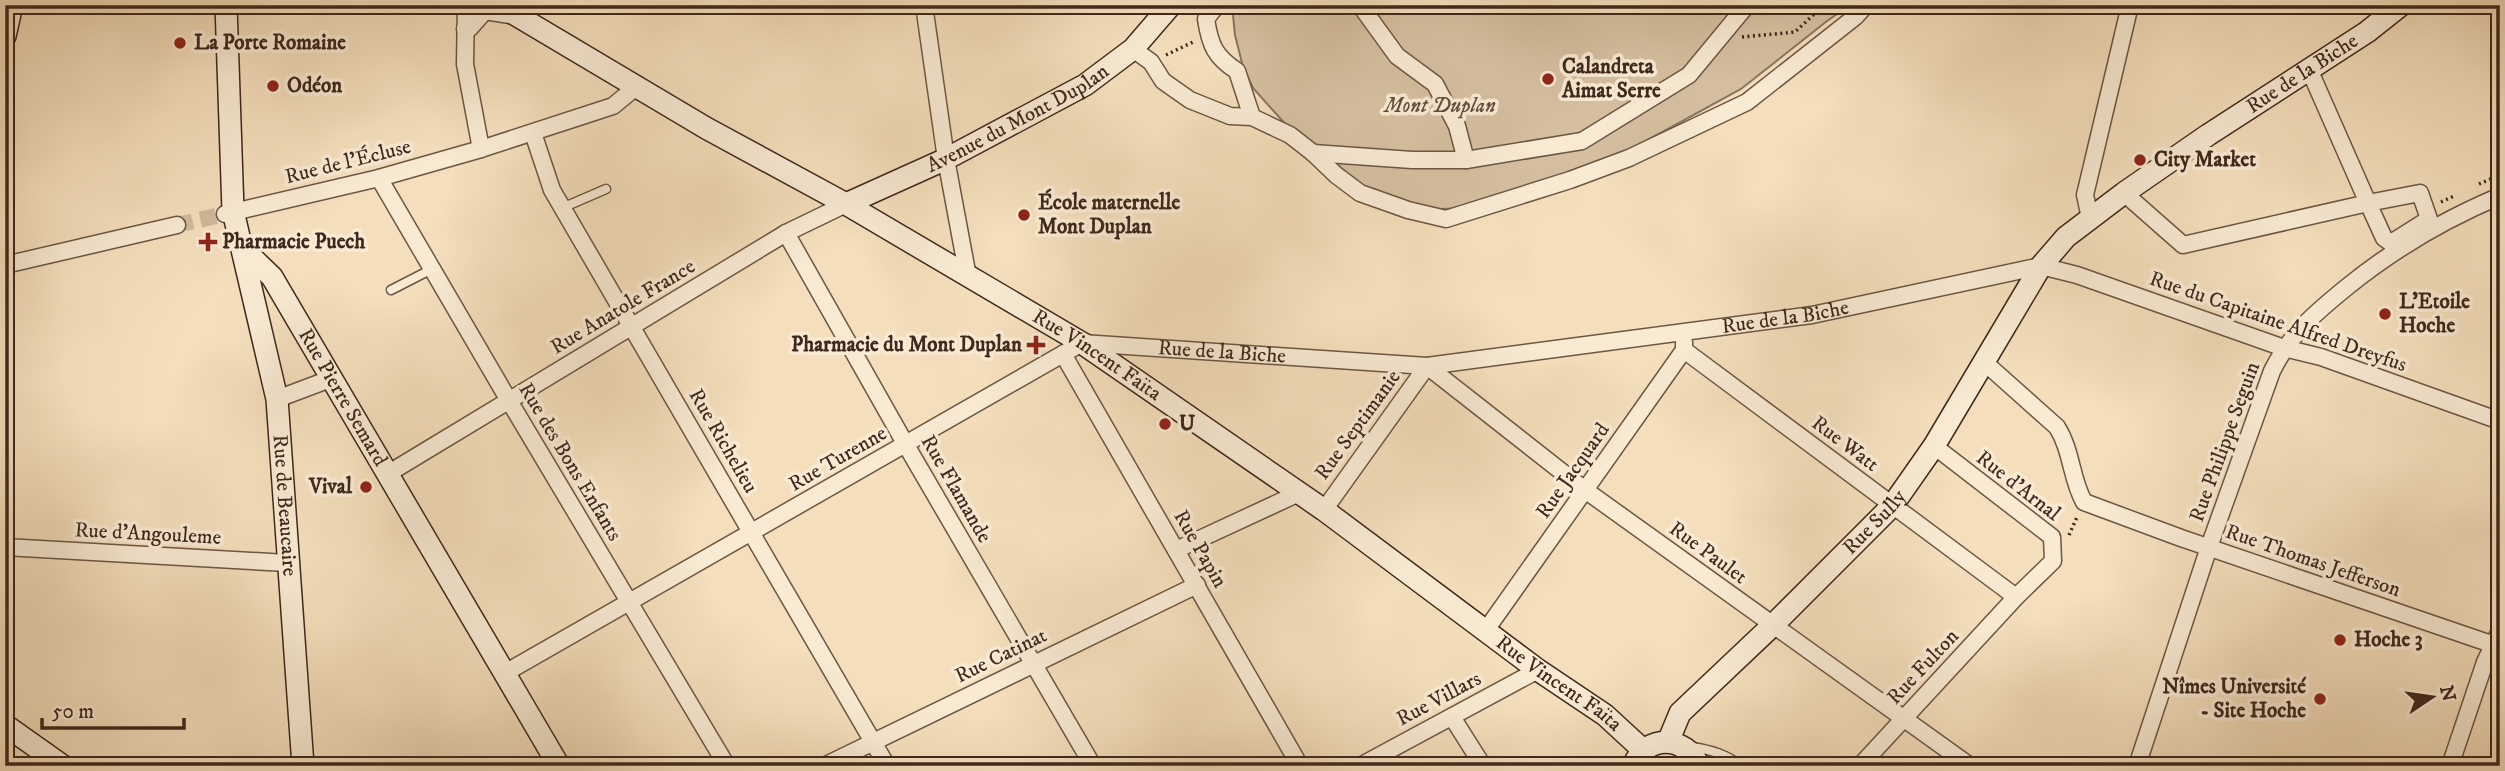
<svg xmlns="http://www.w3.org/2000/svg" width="2505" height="771" font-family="'IM FELL DW Pica',serif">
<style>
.green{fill:#d5bfa0;stroke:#8a745e;stroke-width:2}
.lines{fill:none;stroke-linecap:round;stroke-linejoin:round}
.street-tunnel{stroke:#d0ba9b;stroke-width:16;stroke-dasharray:16 8;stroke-linecap:butt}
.lane-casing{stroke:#6c5644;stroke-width:11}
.street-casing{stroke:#6c5644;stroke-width:19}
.secondary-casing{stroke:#3f281d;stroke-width:24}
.path{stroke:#3f281d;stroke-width:3.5;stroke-dasharray:2 3.5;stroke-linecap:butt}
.lane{stroke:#f8ead3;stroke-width:8}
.street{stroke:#f8ead3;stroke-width:16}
.secondary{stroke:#f8ead3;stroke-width:21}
.poi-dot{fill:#8f2418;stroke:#f8ead3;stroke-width:2.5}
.labels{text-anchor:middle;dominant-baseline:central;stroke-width:7;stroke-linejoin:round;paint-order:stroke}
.poi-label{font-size:21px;font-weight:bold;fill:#3f281d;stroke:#f8ead3;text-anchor:start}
.street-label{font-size:21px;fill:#3f281d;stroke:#f8ead3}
.park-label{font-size:21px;font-style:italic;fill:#644e3e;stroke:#f8ead3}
</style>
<rect width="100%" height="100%" fill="#f4debb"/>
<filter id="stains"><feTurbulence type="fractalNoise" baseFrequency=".00286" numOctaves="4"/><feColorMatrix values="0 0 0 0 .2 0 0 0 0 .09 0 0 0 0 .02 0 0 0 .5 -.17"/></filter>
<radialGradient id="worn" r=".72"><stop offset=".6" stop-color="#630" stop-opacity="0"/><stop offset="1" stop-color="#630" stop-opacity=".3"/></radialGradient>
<path class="green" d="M1232 5H1850L1827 21 1741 89 1635 147 1569 174 1468 208 1440 209 1410 205 1368 189 1288 127 1253 88 1243 67 1235 35Z"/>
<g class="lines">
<path class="street-tunnel" d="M177 225 225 214"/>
<defs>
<g id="lane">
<path d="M562 208 606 189"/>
<path d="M391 290 432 269"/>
<path d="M1692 747C1711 750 1726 754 1741 766"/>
</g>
<g id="street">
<path d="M466 5 465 64 481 149 613 106 636 87"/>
<path d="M924 5 946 159 968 277"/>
<path d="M1217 5 1206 19C1210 45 1215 57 1237 71L1252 117"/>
<path d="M465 29 470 28 485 11 510 15"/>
<path d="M1133 49 1151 62 1163 81 1190 100 1230 116 1252 117 1290 135 1313 153 1336 175 1360 193 1408 210 1446 219 1570 180 1629 158 1747 102 1855 17 1866 5"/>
<path d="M533 133 552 190 887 766"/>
<path d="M1313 153 1412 160H1466L1457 126 1435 84 1397 56 1360 5"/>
<path d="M1466 160 1582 141 1689 75 1747 5"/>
<path d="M379 178 508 399 727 766"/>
<path d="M2124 193 2183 245 2368 203 2309 69"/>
<path d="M2420 193 2429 219 2391 243 2384 238 2368 203Z"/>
<path d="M225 214 379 178 481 149"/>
<path d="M2090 218 2085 195 2130 5"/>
<path d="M786 233 906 445 1093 766"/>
<path d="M5 265 177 225"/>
<path d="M1684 350 2016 597"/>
<path d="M1063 354 1300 766"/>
<path d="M1983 361 2057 427C2072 451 2071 479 2084 502L2181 538 2500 647"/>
<path d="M277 399 330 379"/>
<path d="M389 473 786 233 846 204"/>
<path d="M1324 510 1427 366 1585 490 1970 766"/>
<path d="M5 547 287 563"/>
<path d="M1176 550 1299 493"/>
<path d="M1486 630 1684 350V342"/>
<path id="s1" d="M505 673 1082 343 1427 366 1812 315 2041 266 2077 275 2284 348 2321 357 2500 421"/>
<path d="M1452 717 1483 766"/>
<path d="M824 766 1197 585"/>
<path d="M1360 766 1538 670"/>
<path d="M1860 766 2016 597 2053 561 2052 537 1934 446"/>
<path d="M2137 766 2209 547 2272 371C2291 333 2315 313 2347 287 2395 248 2443 220 2500 196"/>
<path d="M2450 766 2485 662 2500 631"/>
</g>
<g id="secondary">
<path id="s2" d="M226 5 233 211 277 399 303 766"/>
<path id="s3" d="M499 5 706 128 846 204 1082 343 1324 510 1538 670 1605 715 1643 750"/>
<path d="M5 36 12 5"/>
<path id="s4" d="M846 204 946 159 1085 85 1133 49 1171 5"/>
<path id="s5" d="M243 249 272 277 559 766"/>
<path d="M5 725 63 766"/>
<path id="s6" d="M1668 742 1680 713 1773 625 1892 506 1934 446 2041 266 2066 237 2124 193 2208 135 2367 32 2401 5"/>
<path d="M1633 766C1646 734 1686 735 1699 766"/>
</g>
</defs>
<use href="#lane" class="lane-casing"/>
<use href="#street" class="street-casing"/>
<use href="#secondary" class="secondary-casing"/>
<g class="path">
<path d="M1742 37 1795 32 1824 5"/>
<path d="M1166 55 1193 42"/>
<path d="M2479 184 2500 175"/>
<path d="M2441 202 2456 195"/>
<path d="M2069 535 2077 517"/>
</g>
<use href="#lane" class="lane"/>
<use href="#street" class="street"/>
<use href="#secondary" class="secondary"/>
</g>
<g class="poi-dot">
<circle cx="180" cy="43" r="7"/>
<circle cx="1548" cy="79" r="7"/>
<circle cx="273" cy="86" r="7"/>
<circle cx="2140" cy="160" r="7"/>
<circle cx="1024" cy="215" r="7"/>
<path d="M204.5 231.5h7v7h7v7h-7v7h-7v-7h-7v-7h7z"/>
<circle cx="2385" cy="314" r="7"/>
<path d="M1032.5 334.5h7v7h7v7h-7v7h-7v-7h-7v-7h7z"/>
<circle cx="1165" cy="424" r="7"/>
<circle cx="366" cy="487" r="7"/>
<circle cx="2340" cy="640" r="7"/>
<circle cx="2320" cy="699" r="7"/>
</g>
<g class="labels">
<g class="poi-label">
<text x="194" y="43">La Porte Romaine</text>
<text x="1562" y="67">Calandreta<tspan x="1562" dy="24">Aimat Serre</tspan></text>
<text x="287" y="86">Odéon</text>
<text x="2154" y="160">City Market</text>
<text x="1038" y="203">École maternelle<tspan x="1038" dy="24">Mont Duplan</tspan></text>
<text x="222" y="242">Pharmacie Puech</text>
<text x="2399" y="302">L'Etoile<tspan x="2399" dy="24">Hoche</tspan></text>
<text x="1022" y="345" text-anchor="end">Pharmacie du Mont Duplan</text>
<text x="1179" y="424">U</text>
<text x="352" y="487" text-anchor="end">Vival</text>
<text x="2354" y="640">Hoche 3</text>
<text x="2306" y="687" text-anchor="end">Nîmes Université<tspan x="2306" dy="24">- Site Hoche</tspan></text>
</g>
<g class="street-label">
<text stroke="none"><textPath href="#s6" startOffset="936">Rue de la Biche</textPath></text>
<text stroke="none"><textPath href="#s4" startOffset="192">Avenue du Mont Duplan</textPath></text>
<text transform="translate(348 162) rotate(-14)">Rue de l'Écluse</text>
<text transform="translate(623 307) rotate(-31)">Rue Anatole France</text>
<text stroke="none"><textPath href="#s1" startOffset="1372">Rue de la Biche</textPath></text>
<text transform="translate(2278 322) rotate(19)">Rue du Capitaine Alfred Dreyfus</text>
<text stroke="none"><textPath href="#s1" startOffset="805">Rue de la Biche</textPath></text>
<text stroke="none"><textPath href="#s3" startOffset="693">Rue Vincent Faïta</textPath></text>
<text stroke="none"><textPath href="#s5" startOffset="180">Rue Pierre Semard</textPath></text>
<text transform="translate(1358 425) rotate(-54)">Rue Septimanie</text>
<text transform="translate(723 441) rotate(60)">Rue Richelieu</text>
<text transform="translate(2225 442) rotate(-70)">Rue Philippe Seguin</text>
<text transform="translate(1845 444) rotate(37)">Rue Watt</text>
<text transform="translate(838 459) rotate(-30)">Rue Turenne</text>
<text transform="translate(570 462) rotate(59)">Rue des Bons Enfants</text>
<text transform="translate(1573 471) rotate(-55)">Rue Jacquard</text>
<text transform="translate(2018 486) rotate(38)">Rue d'Arnal</text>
<text transform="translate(956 489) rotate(60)">Rue Flamande</text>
<text stroke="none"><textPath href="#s2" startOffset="506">Rue de Beaucaire</textPath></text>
<text stroke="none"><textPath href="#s6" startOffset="304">Rue Sully</textPath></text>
<text transform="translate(148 534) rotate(3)">Rue d'Angouleme</text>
<text transform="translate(1200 549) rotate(60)">Rue Papin</text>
<text transform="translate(1708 553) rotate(36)">Rue Paulet</text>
<text transform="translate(2313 561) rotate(19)">Rue Thomas Jefferson</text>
<text transform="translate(1001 656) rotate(-26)">Rue Catinat</text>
<text transform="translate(1923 667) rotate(-47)">Rue Fulton</text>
<text stroke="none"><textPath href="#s3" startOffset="1260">Rue Vincent Faïta</textPath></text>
<text transform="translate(1439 699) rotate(-28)">Rue Villars</text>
</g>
<g class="park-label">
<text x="1440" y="106">Mont Duplan</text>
</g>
</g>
<rect width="2505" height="771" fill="none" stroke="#f4debb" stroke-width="28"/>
<rect x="7" y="7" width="2491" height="757" fill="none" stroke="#3f281d" stroke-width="3.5"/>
<rect x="14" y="14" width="2477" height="743" fill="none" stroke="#3f281d" stroke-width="2"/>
<g transform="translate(2432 697) rotate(77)" stroke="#f8ead3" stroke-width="5" paint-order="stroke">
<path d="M0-5L12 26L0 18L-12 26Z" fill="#3f281d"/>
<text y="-10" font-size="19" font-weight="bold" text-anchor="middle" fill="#3f281d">N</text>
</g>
<path d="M42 718v10h142v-10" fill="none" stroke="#3f281d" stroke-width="3.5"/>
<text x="52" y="718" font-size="21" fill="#3f281d" stroke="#f8ead3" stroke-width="5" paint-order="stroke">50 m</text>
<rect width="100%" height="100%" filter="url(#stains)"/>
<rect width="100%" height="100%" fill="url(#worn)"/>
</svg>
